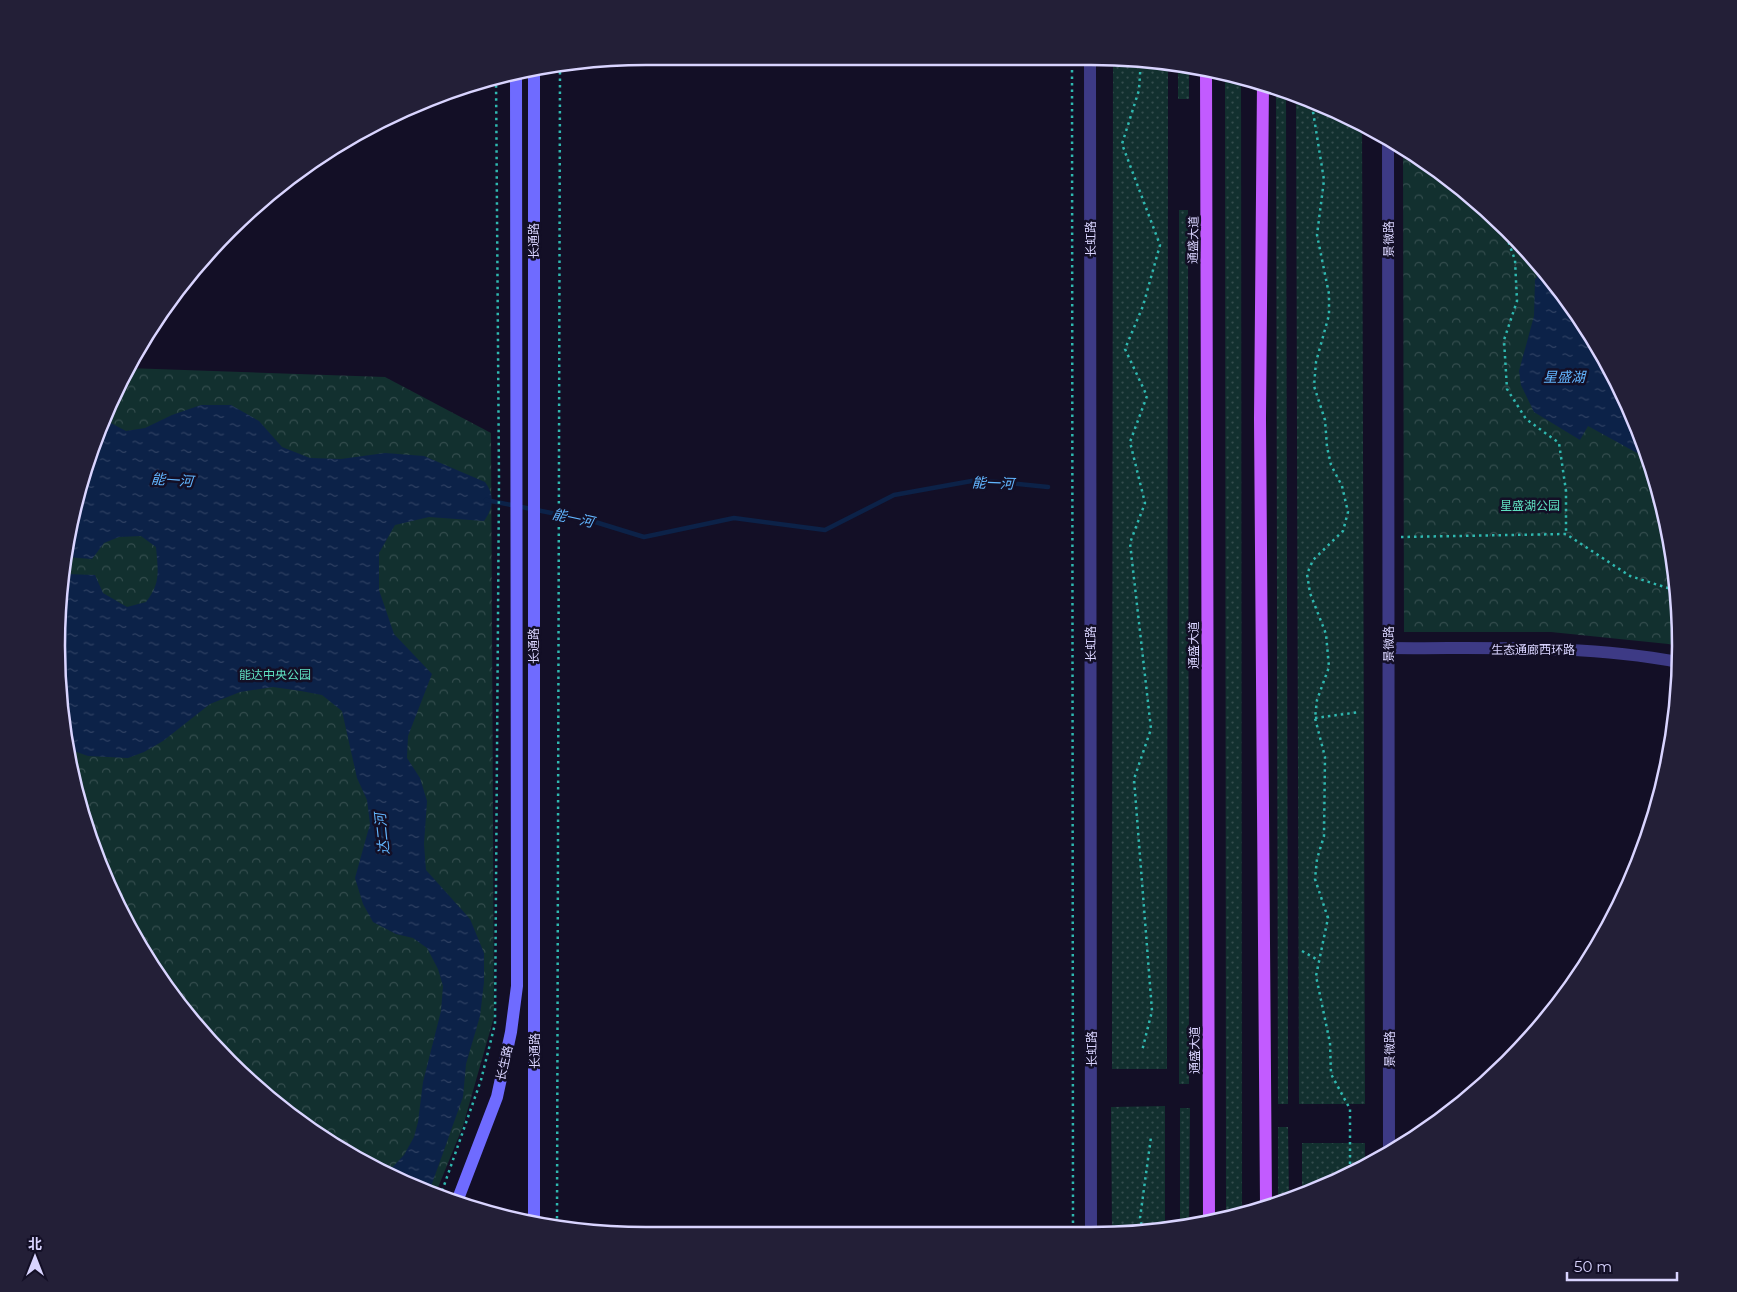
<svg xmlns="http://www.w3.org/2000/svg" width="1737" height="1292" font-family="Montserrat,'Noto Sans SC',sans-serif">
<style>
.grass{fill:url(#grass-dots)}
.forest{fill:url(#forest-crowns)}
.water{fill:url(#water-ripples)}
.lines{fill:none;stroke-linecap:round;stroke-linejoin:round}
.stream{stroke:#0c2248;stroke-width:4.5}
.path{stroke:#2fb8b0;stroke-width:2.5;stroke-dasharray:2.5 4;stroke-linecap:butt}
.street{stroke:#3d3a85;stroke-width:12}
.secondary{stroke:#6f6bff;stroke-width:12}
.primary{stroke:#c25bff;stroke-width:12}
.labels{text-anchor:middle;dominant-baseline:central;stroke-width:5;stroke-linejoin:round;paint-order:stroke}
.street-label{font-size:12px;fill:#d9d4ff;stroke:#130f26}
.park-label{font-size:12px;fill:#5fe0c0;stroke:#130f26}
.water-label{font-size:14px;font-style:italic;fill:#62b6ff;stroke:#130f26}
.rim{fill:none;stroke:#d9d4ff;stroke-width:2.5}
</style>
<defs>
<pattern id="grass-dots" width="8" height="8" patternUnits="userSpaceOnUse" patternTransform="scale(1.25)"><rect width="8" height="8" fill="#12302f"/><path d="M2 2h.1M6 6h.1" fill="none" stroke="#344d4e" stroke-width="1.8" stroke-linecap="round"/></pattern>
<pattern id="forest-crowns" width="20" height="18" patternUnits="userSpaceOnUse" patternTransform="scale(1.25)"><rect width="20" height="18" fill="#12302f"/><path d="M2 6a3 3 0 1 1 6 0M12 15a3 3 0 1 1 6 0" fill="none" stroke="#344d4e"/></pattern>
<pattern id="water-ripples" width="26" height="14" patternUnits="userSpaceOnUse" patternTransform="scale(1.25)"><rect width="26" height="14" fill="#0c2248"/><path d="M2 4q2-2 4 0t4 0M15 11q2-2 4 0t4 0" fill="none" stroke="#2f4163"/></pattern>
</defs>
<rect width="100%" height="100%" fill="#130f26"/>
<g class="grass">
<path d="M1113 57H1129L1168 64 1167 1069H1112Z"/>
<path d="M1178 65 1189 67V99H1178Z"/>
<path d="M1225 73 1241 76 1242 1211 1226 1215Z"/>
<path d="M1276 87 1286 91 1288 1104H1278Z"/>
<path d="M1296 94 1317 101 1362 125 1365 1104H1299Z"/>
<path d="M1179 210H1188L1189 1084H1179Z"/>
<path d="M1165 1106V1231H1112L1111 1107Z"/>
<path d="M1180 1108H1190L1189 1225 1180 1227Z"/>
<path d="M1278 1127H1288L1289 1198 1278 1201Z"/>
<path d="M1302 1143H1365V1163L1316 1191 1302 1195Z"/>
</g>
<g class="forest">
<path d="M1403 147 1418 155 1508 229 1559 287 1620 385 1661 494 1679 608 1678 645 1551 632H1404Z"/>
<path d="M127 368 385 377 491 433 494 1017 463 1126 435 1195 351 1157 257 1090 178 1005 101 871 76 798 58 685 68 531 117 385Z"/>
</g>
<g class="water">
<path d="M1535 260 1559 287 1620 385 1648 459 1588 426 1580 440 1534 412 1521 385 1519 371 1534 316 1535 279 1537 278Z"/>
<path d="M201 405H231L259 421 282 447 310 458 341 459 385 453 424 456 485 482C495 495 493 509 484 521L429 517 395 525 379 553V590L394 634 432 674 408 736 407 758 420 778 427 801 424 844 426 870 470 919 484 953V982L480 1016 466 1064 463 1097 429 1192 387 1173 404 1155 414 1137 418 1122 423 1082 441 1011 443 986 438 969 427 948 413 938 396 934 373 922 363 904 355 878 370 824 367 800 357 778 342 711 322 695 301 691 273 687 240 692 210 704 163 741 144 752 128 758 88 756 68 749 58 685 65 574 95 575 103 593 127 607 146 602C161 583 158 571 156 547L141 536 119 537 104 543 92 559 66 557 68 531 105 420 126 431 145 428 172 415Z"/>
</g>
<g class="lines">
<path class="stream" d="M486 500 592 521 644 537 734 518 825 530 894 495 977 480 1048 487"/>
<g class="path">
<path d="M1072 57 1073 1231"/>
<path d="M1141 59 1139 90 1122 144 1160 245 1143 306 1125 349 1147 396 1130 442 1145 503 1130 543 1151 729 1134 779 1152 1011 1142 1051"/>
<path d="M1311 99 1324 180 1317 235 1329 294V315L1316 362 1314 386 1325 420 1327 447 1331 465 1342 486 1348 512 1343 531 1313 560 1307 574 1310 593 1326 634 1329 667 1317 700 1315 718 1325 757 1324 836 1317 859 1315 879 1328 918 1316 976 1330 1043 1331 1074 1350 1109V1172"/>
<path d="M1502 224 1515 260 1517 301 1504 340 1507 389 1526 419 1559 443 1566 491V534"/>
<path d="M1401 537 1566 534 1630 576 1677 591"/>
<path d="M1315 718 1360 712"/>
<path d="M1302 951 1318 960"/>
<path d="M440 1197 481 1080 495 1024 499 481 496 76"/>
<path d="M557 1225 560 68"/>
<path d="M1143 1231 1140 1218 1151 1137"/>
</g>
<g class="street">
<path d="M1090 57 1091 1231"/>
<path d="M1388 139 1389 1149"/>
<path d="M1388 648C1485 649 1582 644 1678 662"/>
</g>
<g class="secondary">
<path d="M534 71V1220"/>
<path d="M456 1204 497 1097 511 1032 517 986 516 73"/>
</g>
<g class="primary">
<path d="M1206 70 1209 1220"/>
<path d="M1263 83 1260 419 1266 1204"/>
</g>
</g>
<g class="labels">
<g class="street-label">
<text transform="translate(1090 239) rotate(-90)">长虹路</text>
<text transform="translate(1388 239) rotate(-90)">景微路</text>
<text transform="translate(1193 240) rotate(-89)">通盛大道</text>
<text transform="translate(533 241) rotate(-90)">长通路</text>
<text transform="translate(1090 644) rotate(-90)">长虹路</text>
<text transform="translate(1388 644) rotate(-90)">景微路</text>
<text transform="translate(1193 645) rotate(-90)">通盛大道</text>
<text transform="translate(533 646) rotate(-90)">长通路</text>
<text x="1533" y="649">生态通廊西环路</text>
<text transform="translate(1091 1049) rotate(-90)">长虹路</text>
<text transform="translate(1389 1049) rotate(-90)">景微路</text>
<text transform="translate(1194 1050) rotate(-90)">通盛大道</text>
<text transform="translate(534 1051) rotate(-90)">长通路</text>
<text transform="translate(504 1063) rotate(-77)">长生路</text>
</g>
<g class="park-label">
<text x="1530" y="505">星盛湖公园</text>
<text x="275" y="674">能达中央公园</text>
</g>
<g class="water-label">
<text x="1564" y="377">星盛湖</text>
<text transform="translate(172 480) rotate(4)">能一河</text>
<text transform="translate(993 483) rotate(2)">能一河</text>
<text transform="translate(573 518) rotate(12)">能一河</text>
<text transform="translate(382 834) rotate(-96)">达二河</text>
</g>
</g>
<path d="M0 0H1737V1292H0ZM646 65H1091A581 581 0 0 1 1672 646V646A581 581 0 0 1 1091 1227H646A581 581 0 0 1 65 646V646A581 581 0 0 1 646 65Z" fill="#231f37" fill-rule="evenodd"/>
<path class="rim" d="M646 65H1091A581 581 0 0 1 1672 646V646A581 581 0 0 1 1091 1227H646A581 581 0 0 1 65 646V646A581 581 0 0 1 646 65Z"/>
<g transform="translate(35 1257)" stroke="#130f26" stroke-width="4" paint-order="stroke">
<path d="M0-4L9 19L0 12L-9 19Z" fill="#d9d4ff"/>
<text y="-8" font-size="14" font-weight="bold" text-anchor="middle" fill="#d9d4ff">北</text>
</g>
<path d="M1567 1272v8h110v-8" fill="none" stroke="#d9d4ff" stroke-width="2.5"/>
<text x="1574" y="1272" font-size="15" fill="#d9d4ff" stroke="#130f26" stroke-width="4" paint-order="stroke">50 m</text>
</svg>
